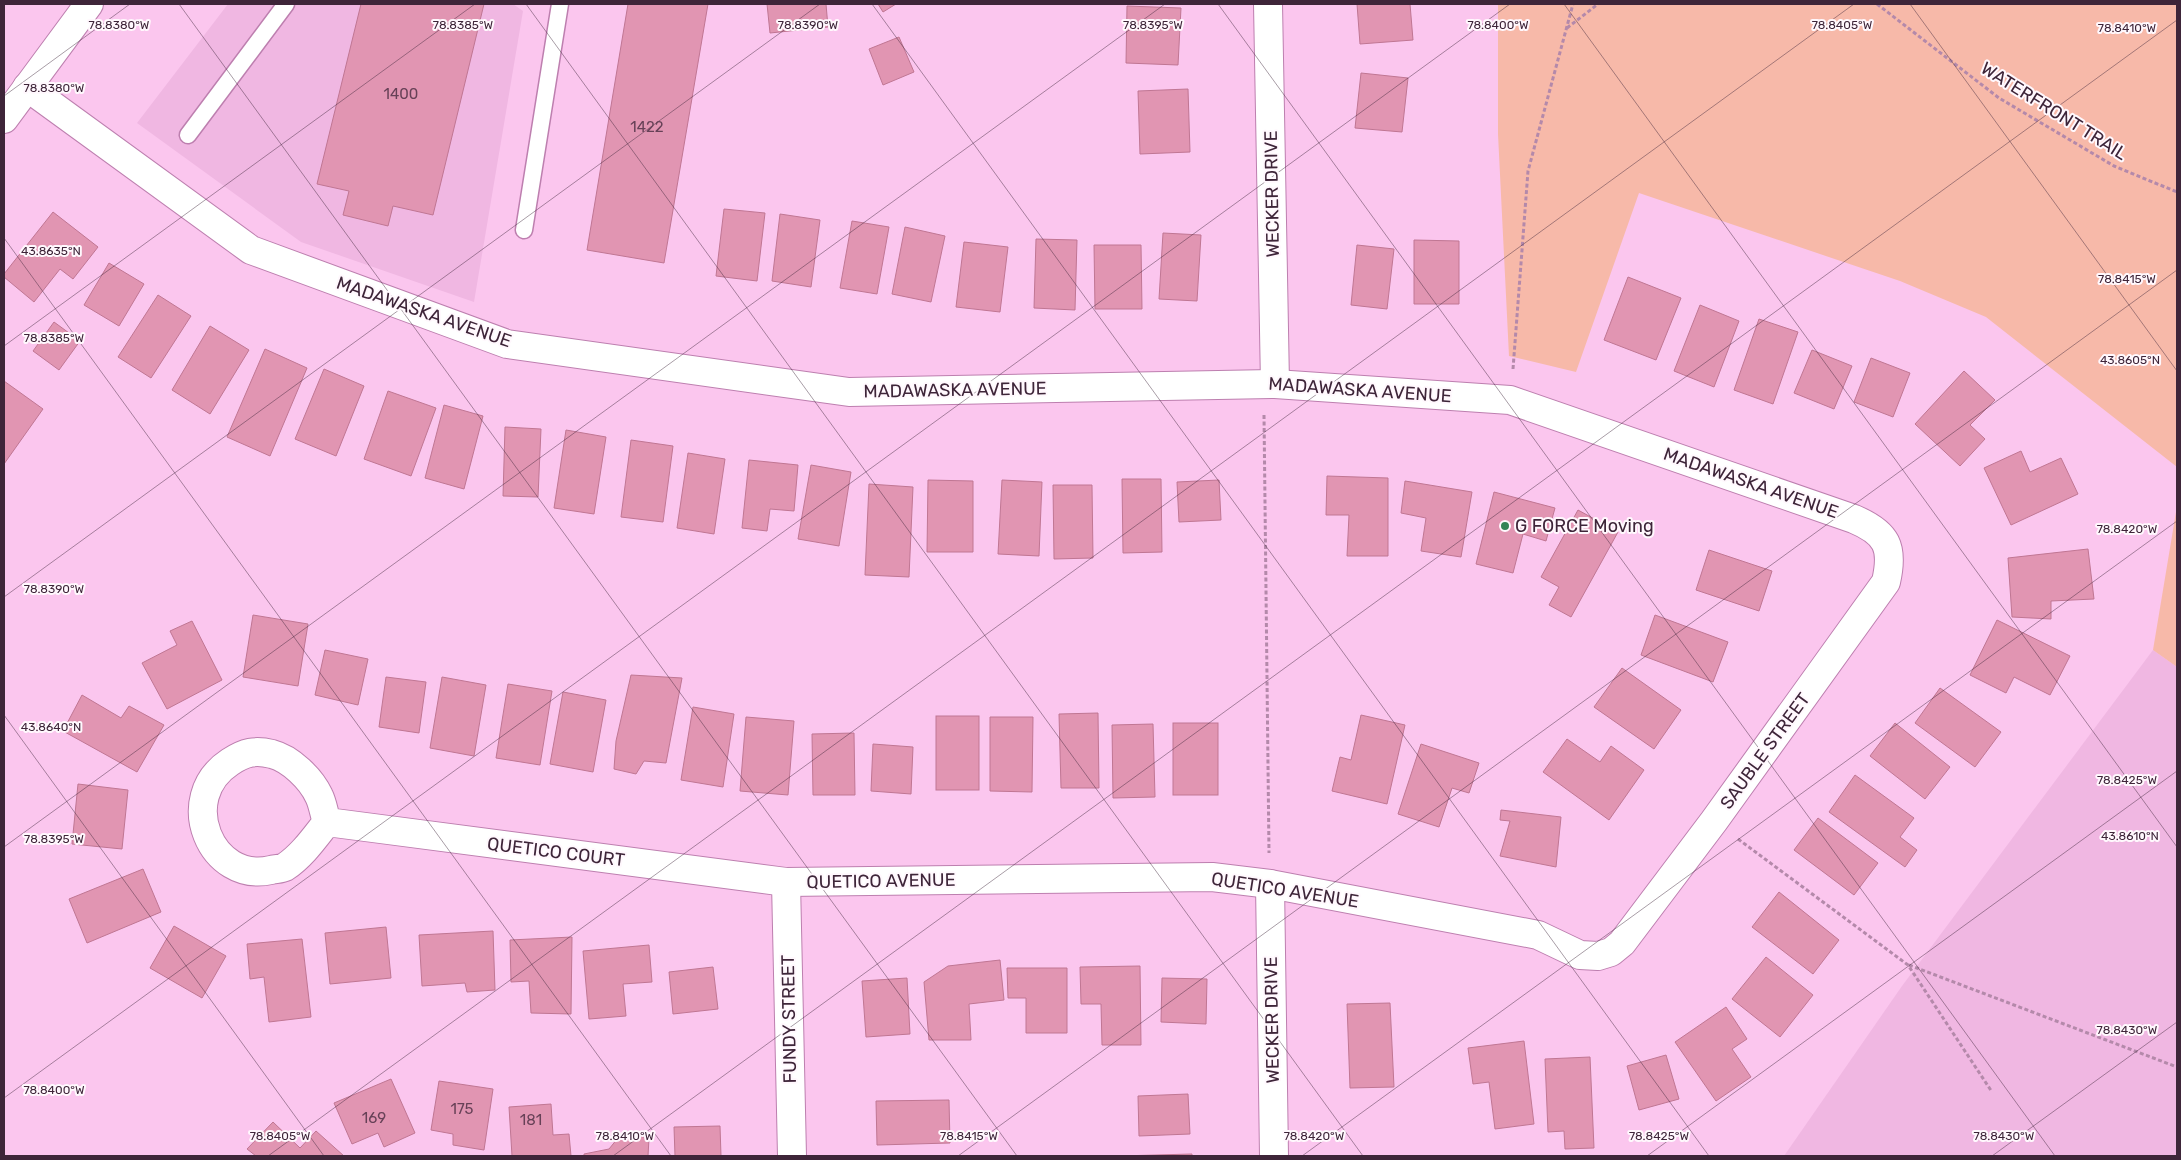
<svg xmlns="http://www.w3.org/2000/svg" width="2181" height="1160" font-family="Rubik,sans-serif">
<style>
.built{fill:#f0b7e2}
.green{fill:#f7b9a9}
.building{fill:#e195b2;stroke:#c07693}
.lines{fill:none;stroke-linecap:round;stroke-linejoin:round}
.service-casing{stroke:#bd7faf;stroke-width:19}
.minor-casing{stroke:#bd7faf;stroke-width:30}
.tertiary-casing{stroke:#bd7faf;stroke-width:30}
.path{stroke:#b489aa;stroke-width:3;stroke-dasharray:4 2.5;stroke-linecap:butt}
.service{stroke:#fff;stroke-width:16}
.minor{stroke:#fff;stroke-width:28}
.tertiary{stroke:#fff;stroke-width:28}
.ticks{fill:none;stroke:#3e2539;stroke-width:1;stroke-opacity:0.45}
.poi-dot{fill:#338456;stroke:#fff8fd;stroke-width:2}
.labels{text-anchor:middle;dominant-baseline:central;stroke-width:4;stroke-linejoin:round;paint-order:stroke}
.number-label{font-size:15px;fill:#674157}
.street-label{font-size:18px;fill:#3e2539;stroke:#fff8fd}
.poi-label{font-size:18px;fill:#3e2539;stroke:#fff8fd;text-anchor:start}
.ticks-label{font-size:12px;text-anchor:middle;fill:#3e2539;stroke:#fff8fd;stroke-width:4;stroke-linejoin:round;paint-order:stroke}
</style>
<rect width="100%" height="100%" fill="#fbc6ee"/>
<g class="built">
<path d="M228 4H513L523 11 474 302 301 242 137 123Z"/>
<path d="M2153 650 2177 667V1156H1784L1902 986Z"/>
</g>
<g class="green">
<path d="M1498 4H2177V467L1986 317 1900 281 1639 193 1576 372 1509 356 1498 134Z"/>
<path d="M2177 506V667L2153 650Z"/>
</g>
<g class="building">
<path d="M361 4H484L433 215 393 206 388 226 343 215 349 191 317 184Z"/>
<path d="M628 4H708L664 263 587 250Z"/>
<path d="M767 4H826L828 27 770 33Z"/>
<path d="M878 4H896L883 12Z"/>
<path d="M1357 4H1410L1413 40 1360 44Z"/>
<path d="M1127 6 1181 8 1178 65 1126 63Z"/>
<path d="M899 37 914 72 883 85 869 49Z"/>
<path d="M1361 73 1408 78 1402 132 1355 128Z"/>
<path d="M1188 89 1190 152 1140 154 1138 91Z"/>
<path d="M724 209 765 213 757 281 716 276Z"/>
<path d="M53 212 98 247 73 279 60 269 34 302 4 277V274Z"/>
<path d="M780 214 820 220 811 287 772 281Z"/>
<path d="M852 221 889 227 877 294 840 288Z"/>
<path d="M905 227 945 236 931 302 892 294Z"/>
<path d="M1163 233 1201 235 1197 301 1159 299Z"/>
<path d="M1036 239 1077 240 1075 310 1034 308Z"/>
<path d="M1414 240 1459 241V304H1414Z"/>
<path d="M964 242 1008 247 1000 312 956 307Z"/>
<path d="M1094 245H1141L1142 309H1095Z"/>
<path d="M1357 245 1394 249 1387 309 1351 305Z"/>
<path d="M109 263 144 284 119 326 84 305Z"/>
<path d="M1628 277 1681 298 1656 360 1604 340Z"/>
<path d="M158 295 191 316 151 378 118 357Z"/>
<path d="M1700 305 1739 321 1714 387 1674 371Z"/>
<path d="M1759 319 1798 332 1773 404 1734 390Z"/>
<path d="M54 322 80 341 59 370 33 351Z"/>
<path d="M210 326 249 350 210 414 172 390Z"/>
<path d="M265 349 307 368 270 456 227 437Z"/>
<path d="M1812 350 1852 366 1834 409 1794 393Z"/>
<path d="M1871 358 1910 373 1893 417 1854 402Z"/>
<path d="M324 369 364 386 336 456 295 439Z"/>
<path d="M1964 371 1995 400 1970 425 1985 439 1960 466 1915 424Z"/>
<path d="M4 381 43 409 4 464Z"/>
<path d="M388 391 436 408 411 476 364 459Z"/>
<path d="M444 405 483 416 464 489 425 478Z"/>
<path d="M505 427 541 429 538 497 503 496Z"/>
<path d="M566 430 606 437 594 514 554 508Z"/>
<path d="M631 440 673 446 663 522 621 517Z"/>
<path d="M2021 451 2030 472 2061 458 2078 494 2011 525 1984 468Z"/>
<path d="M688 453 725 459 714 534 677 528Z"/>
<path d="M749 460 798 465 794 511 770 509 767 531 742 528Z"/>
<path d="M811 465 851 472 839 546 798 539Z"/>
<path d="M1327 476 1388 478V556H1347L1349 515H1326Z"/>
<path d="M1122 479H1161L1162 552 1123 553Z"/>
<path d="M928 480 973 481V552H927Z"/>
<path d="M1002 480 1042 482 1039 556 998 554Z"/>
<path d="M1219 480 1221 520 1179 522 1177 482Z"/>
<path d="M1405 481 1472 492 1461 557 1421 551 1426 518 1401 513Z"/>
<path d="M869 484 913 487 909 577 865 575Z"/>
<path d="M1053 485H1092L1093 558 1054 559Z"/>
<path d="M1494 492 1555 508 1546 541 1523 534 1513 573 1476 564Z"/>
<path d="M1578 510 1618 532 1571 617 1549 605 1559 587 1541 577Z"/>
<path d="M2088 549 2094 599 2051 601V619L2012 617 2008 558Z"/>
<path d="M1709 550 1772 571 1759 611 1696 590Z"/>
<path d="M253 615 308 624 298 686 243 677Z"/>
<path d="M1655 615 1728 642 1713 682 1641 655Z"/>
<path d="M1997 620 2070 656 2050 695 2014 677 2006 693 1970 675Z"/>
<path d="M192 621 222 680 167 709 142 663 177 645 170 631Z"/>
<path d="M325 650 368 659 358 705 315 695Z"/>
<path d="M1622 668 1681 710 1654 749 1594 707Z"/>
<path d="M631 675 682 678 666 763 644 761 636 774 614 769 616 741Z"/>
<path d="M386 677 426 682 419 733 379 727Z"/>
<path d="M442 677 486 685 474 756 430 748Z"/>
<path d="M508 684 552 691 540 765 496 758Z"/>
<path d="M1940 688 2001 732 1975 767 1915 723Z"/>
<path d="M563 692 606 700 593 772 550 764Z"/>
<path d="M82 695 121 718 129 706 164 725 137 772 63 731Z"/>
<path d="M693 707 734 714 723 787 681 780Z"/>
<path d="M1098 713 1099 788H1061L1059 714Z"/>
<path d="M1361 715 1405 725 1387 804 1332 791 1340 757 1351 760Z"/>
<rect x="936" y="716" width="43" height="74"/>
<path d="M746 717 794 721 788 795 740 791Z"/>
<path d="M990 717H1033L1032 792 990 791Z"/>
<rect x="1173" y="723" width="45" height="72"/>
<path d="M1895 723 1950 767 1925 799 1870 756Z"/>
<path d="M1153 724 1155 797 1113 798 1112 725Z"/>
<path d="M854 733 855 795H813L812 734Z"/>
<path d="M1567 739 1600 762 1611 746 1644 770 1609 820 1543 772Z"/>
<path d="M873 744 913 747 911 794 871 791Z"/>
<path d="M1421 744 1479 763 1469 793 1452 788 1439 827 1398 814Z"/>
<path d="M1855 775 1914 818 1900 837 1917 850 1905 867 1829 812Z"/>
<path d="M78 784 128 790 122 849 72 844Z"/>
<path d="M1501 810 1561 817 1556 867 1500 856 1510 821 1500 820Z"/>
<path d="M1818 818 1878 863 1854 895 1794 850Z"/>
<path d="M143 869 161 912 87 943 69 899Z"/>
<path d="M1779 892 1839 940 1813 974 1752 927Z"/>
<path d="M174 926 226 956 202 998 150 968Z"/>
<path d="M386 927 391 978 330 984 325 933Z"/>
<path d="M493 931 495 990 467 992 465 983 422 986 419 935Z"/>
<path d="M572 937 571 1014 531 1013 529 981 511 982 510 940Z"/>
<path d="M302 939 311 1017 269 1022 264 977 250 979 247 944Z"/>
<path d="M649 945 652 982 623 984 626 1016 589 1019 583 951Z"/>
<path d="M1766 957 1813 995 1780 1037 1732 999Z"/>
<path d="M1000 960 1004 1000 969 1004 971 1040H929L924 982 948 966Z"/>
<path d="M1140 966 1141 1045H1102L1101 1004H1081L1080 967Z"/>
<path d="M713 967 718 1009 673 1014 669 972Z"/>
<path d="M1007 968H1067V1033H1026V998H1008Z"/>
<path d="M907 978 910 1034 866 1037 862 981Z"/>
<path d="M1162 978 1207 979 1206 1024 1161 1022Z"/>
<path d="M1390 1003 1394 1087 1350 1088 1347 1004Z"/>
<path d="M1726 1007 1747 1039 1732 1049 1751 1077 1716 1101 1675 1042Z"/>
<path d="M1524 1041 1534 1124 1495 1129 1489 1082 1473 1084 1468 1048Z"/>
<path d="M1666 1055 1679 1099 1639 1110 1627 1066Z"/>
<path d="M1590 1057 1594 1148 1565 1149 1564 1131 1548 1132 1545 1059Z"/>
<path d="M391 1079 415 1133 384 1147 378 1133 352 1144 334 1103Z"/>
<path d="M439 1081 493 1089 484 1150 453 1145V1134L431 1130Z"/>
<path d="M1188 1094 1190 1134 1139 1136 1138 1096Z"/>
<path d="M949 1100 950 1143 877 1145 876 1101Z"/>
<path d="M551 1104 553 1135 569 1134 571 1156H512L509 1107Z"/>
<path d="M273 1122 300 1148 316 1131 344 1156H256L247 1149Z"/>
<path d="M720 1126 721 1156H675L674 1127Z"/>
<path d="M622 1133 649 1138 648 1156H584V1154L609 1149Z"/>
<path d="M1192 1154V1156H1119Z"/>
</g>
<g class="lines">
<defs>
<g id="service">
<path d="M188 135 286 4"/>
<path d="M524 230 560 4"/>
</g>
<g id="minor">
<path d="M1268 4 1275 384"/>
<path d="M27 87 251 250 507 344 849 392 1275 384 1510 400 1854 519C1887 533 1894 547 1886 582L1714 821 1622 943 1611 952 1598 956 1580 955 1538 935 1270 884 1212 877 786 882 327 822C324 814 323 804 319 796 311 779 291 759 272 754 255 750 245 752 230 762 175 798 211 884 271 870 275 869 281 869 285 867 302 856 315 837 327 822"/>
<path d="M786 882 792 1156"/>
<path d="M1270 884 1274 1156"/>
</g>
<path id="tertiary" d="M4 119 89 4"/>
</defs>
<use href="#service" class="service-casing"/>
<use href="#minor" class="minor-casing"/>
<use href="#tertiary" class="tertiary-casing"/>
<g class="path">
<path d="M1877 4 1999 98 2114 166 2177 192"/>
<path d="M1567 28 1598 4"/>
<path d="M1513 369 1528 171 1573 4"/>
<path d="M1264 415 1269 853"/>
<path d="M1738 839 1908 965 1992 1092"/>
<path d="M1909 965 2177 1067"/>
</g>
<use href="#service" class="service"/>
<use href="#minor" class="minor"/>
<use href="#tertiary" class="tertiary"/>
</g>
<path class="ticks" d="M179 4 1017 1156M526 4 1363 1156M872 4 1709 1156M1218 4 2055 1156M1564 4 2177 847M1910 4 2177 371M4 96 130 4M4 238 671 1156M4 346 475 4M4 597 820 4M4 715 324 1156M4 847 1165 4M4 1098 1510 4M268 1156 1854 4M613 1156 2177 20M958 1156 2177 270M1302 1156 2177 521M1647 1156 2177 771M1992 1156 2177 1022"/>
<circle class="poi-dot" cx="1505" cy="526" r="5"/>
<g class="labels">
<g class="number-label">
<text x="401" y="94">1400</text>
<text x="647" y="127">1422</text>
<text x="462" y="1109">175</text>
<text x="374" y="1118">169</text>
<text x="531" y="1120">181</text>
</g>
<g class="street-label">
<text transform="translate(2054 111) rotate(32)">WATERFRONT TRAIL</text>
<text transform="translate(1272 194) rotate(-91)">WECKER DRIVE</text>
<text transform="translate(424 312) rotate(19)">MADAWASKA AVENUE</text>
<text transform="translate(955 390) rotate(-1)">MADAWASKA AVENUE</text>
<text transform="translate(1360 390) rotate(4)">MADAWASKA AVENUE</text>
<text transform="translate(1751 483) rotate(19)">MADAWASKA AVENUE</text>
<text transform="translate(1765 751) rotate(-54)">SAUBLE STREET</text>
<text transform="translate(556 852) rotate(7)">QUETICO COURT</text>
<text transform="translate(881 881) rotate(-1)">QUETICO AVENUE</text>
<text transform="translate(1285 890) rotate(9)">QUETICO AVENUE</text>
<text transform="translate(789 1019) rotate(-91)">FUNDY STREET</text>
<text transform="translate(1272 1020) rotate(-91)">WECKER DRIVE</text>
</g>
<g class="poi-label">
<text x="1515" y="526">G FORCE Moving</text>
</g>
</g>
<g class="ticks-label">
<text x="119" y="29">78.8380°W</text>
<text x="463" y="29">78.8385°W</text>
<text x="808" y="29">78.8390°W</text>
<text x="1153" y="29">78.8395°W</text>
<text x="1498" y="29">78.8400°W</text>
<text x="1842" y="29">78.8405°W</text>
<text x="2127" y="32">78.8410°W</text>
<text x="54" y="92">78.8380°W</text>
<text x="51" y="255">43.8635°N</text>
<text x="2127" y="283">78.8415°W</text>
<text x="54" y="342">78.8385°W</text>
<text x="2130" y="364">43.8605°N</text>
<text x="2127" y="533">78.8420°W</text>
<text x="54" y="593">78.8390°W</text>
<text x="51" y="731">43.8640°N</text>
<text x="2127" y="784">78.8425°W</text>
<text x="2130" y="840">43.8610°N</text>
<text x="54" y="843">78.8395°W</text>
<text x="2127" y="1034">78.8430°W</text>
<text x="54" y="1094">78.8400°W</text>
<text x="280" y="1140">78.8405°W</text>
<text x="625" y="1140">78.8410°W</text>
<text x="969" y="1140">78.8415°W</text>
<text x="1314" y="1140">78.8420°W</text>
<text x="1659" y="1140">78.8425°W</text>
<text x="2004" y="1140">78.8430°W</text>
</g>
<rect width="2181" height="1160" fill="none" stroke="#3e2539" stroke-width="10"/>
</svg>
